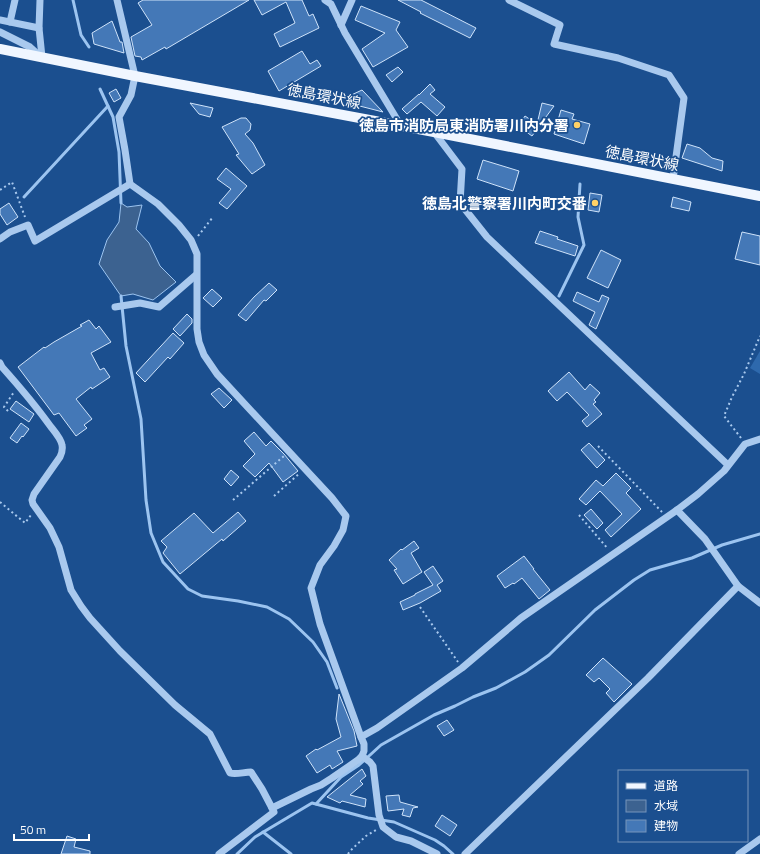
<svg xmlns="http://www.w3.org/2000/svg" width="760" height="854" font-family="'Titillium Web','Noto Sans JP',sans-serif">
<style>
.green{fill:#2e69ad}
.water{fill:#3c6290;stroke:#9cc4f0}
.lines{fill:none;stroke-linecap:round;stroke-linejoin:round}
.stream{stroke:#9cc4f0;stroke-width:3}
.building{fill:#4478b7;stroke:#cfe3fa}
.path{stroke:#a9c9ee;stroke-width:2;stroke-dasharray:2 3;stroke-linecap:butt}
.minor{stroke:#a9c9ee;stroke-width:7}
.major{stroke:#f0f6ff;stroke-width:10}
.poi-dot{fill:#ffd166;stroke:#1b4f8f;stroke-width:1.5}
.labels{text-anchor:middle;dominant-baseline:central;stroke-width:3.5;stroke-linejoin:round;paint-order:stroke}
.street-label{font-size:15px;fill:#fff;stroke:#1b4f8f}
.poi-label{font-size:15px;font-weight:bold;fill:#fff;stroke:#1b4f8f;text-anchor:end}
</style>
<rect width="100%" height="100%" fill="#1b4f8f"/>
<path class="green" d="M760 351V374L750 368Z"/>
<path class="water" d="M121 203 127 207 142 205 136 229 149 243 160 266 176 282 153 300 133 294 121 296 99 264 107 240 119 222Z"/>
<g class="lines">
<g class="stream">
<path d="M73 0 81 35 89 47"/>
<path d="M100 89 113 117 119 152 121 203"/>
<path d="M24 197 108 106"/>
<path d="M121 296 126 346 141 419 146 500 151 533 163 562 188 589 202 596 238 601 267 607 289 619 313 642 327 662 337 688"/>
<path d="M559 296 584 245 578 217 580 184"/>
<path d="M316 804 341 777 359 765 381 745 434 715 455 706 473 697 496 688 525 672 549 655 595 610 634 580 650 570 692 558 722 545 760 534"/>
<path d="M263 832 291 854"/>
<path d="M237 854 255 837 312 803 368 818 394 822 435 840 444 846 453 854"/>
</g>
</g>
<g class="building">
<path d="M143 0H249L166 49 165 47 142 60 141 57 135 56 131 37 152 25 138 3Z"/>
<path d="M254 0H302L309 16 313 14 319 28 280 47 274 34 295 23 286 2 262 15Z"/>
<path d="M398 0H421L476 28 470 38 420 13 421 12Z"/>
<path d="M361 6 400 22 396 30 408 47 373 67 362 49 385 33 355 20Z"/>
<path d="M112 21 120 42H122L124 53 94 44 92 33Z"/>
<path d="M302 51 310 64 317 60 321 66 279 91 268 71Z"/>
<path d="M398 67 403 72 392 82 386 75Z"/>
<path d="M430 84 435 90 430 94 445 107 437 116 421 102 407 114 402 109 419 94V95Z"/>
<path d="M116 89 121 98 114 102 109 93Z"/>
<path d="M362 90 383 112 348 103 345 98Z"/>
<path d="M190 103 213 108 210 117 199 114Z"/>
<path d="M542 103 554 106 532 136 518 126 525 116 537 124Z"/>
<path d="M561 110 574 114 572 119 590 124 584 144 554 134Z"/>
<path d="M241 118H246L251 124 250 130 245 134 253 143 265 165 252 174 236 155 239 154 222 127Z"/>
<path d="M687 144 700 148 712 158 723 161 722 171 682 158Z"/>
<path d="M483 160 519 171 513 191 477 179Z"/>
<path d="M226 168 247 186 227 209 219 203 231 189 217 179Z"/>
<path d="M590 193 602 195 599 212 588 210Z"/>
<path d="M673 197 691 202 689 211 671 207Z"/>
<path d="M9 203 18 217 7 225 0 214V209Z"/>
<path d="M540 231 558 237 557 239 578 246 575 256 535 243Z"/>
<path d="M742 232 760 236V265L735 259Z"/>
<path d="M601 250 621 260 608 288 587 278Z"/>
<path d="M269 283 277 290 266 301 264 300 246 321 238 315 254 297Z"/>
<path d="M212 289 222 298 213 307 203 298Z"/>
<path d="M577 292 599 302 602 295 609 298 596 329 589 325 595 312 573 301Z"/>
<path d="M187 314 192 319V323L180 336 173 329Z"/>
<path d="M89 320 96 329 99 326 111 342 91 353 100 370 104 368 110 377 92 389 91 387 76 399 92 419 84 425 87 428 76 436 59 413 54 415 18 367 44 347 45 348 54 342 82 326 80 325Z"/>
<path d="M173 333 184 343 170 359 168 357 145 382 136 373Z"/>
<path d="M569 372 585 390 590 384 600 393 594 400 596 402 593 404 602 414 587 427 582 421 589 415 567 392 557 401 548 391Z"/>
<path d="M219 388 232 400 224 408 211 394Z"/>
<path d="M16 401 34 414 29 422 10 409Z"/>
<path d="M21 423 29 429 23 437 22 436 17 443 10 438Z"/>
<path d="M254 432 266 446 271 441 284 454 298 471 283 482 269 463 255 477 243 466 255 454 244 441Z"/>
<path d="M589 443 605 460 597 468 581 450Z"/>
<path d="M231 470 239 477 231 486 224 479Z"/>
<path d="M616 473 631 488 626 493 641 509 611 537 605 530 622 514 600 491 586 505 579 499 596 480 603 486Z"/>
<path d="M591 509 603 523 597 529 584 515Z"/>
<path d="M238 512 246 521 223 541 222 539 180 574 163 553 167 547 161 541 194 513 213 533Z"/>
<path d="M414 541 419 548 411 553 422 572 403 584 394 570 397 569 389 560 401 549 402 550Z"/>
<path d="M524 556 534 569H533L550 590 539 599 522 578 514 584 513 583 505 588 497 576Z"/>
<path d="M433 566 443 581 437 585 441 591 420 603 403 610 400 602 415 595V594L433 585 424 572Z"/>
<path d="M603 658 632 684 614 702 606 693 610 689 599 678 594 682 586 675Z"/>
<path d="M339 694 354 731 357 746 337 751 343 762 332 769 330 765 317 773 306 756 316 749 317 750 341 737 336 719Z"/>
<path d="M447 720 454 730 444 736 437 726Z"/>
<path d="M362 769 366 776 360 781 363 784 350 795 366 799 365 807 342 801 340 803 327 797Z"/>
<path d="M399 795 400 802 418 807 413 808 410 817 402 815 404 809 388 811 386 796Z"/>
<path d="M442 815 457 825 450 836 435 826Z"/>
<path d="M67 836 76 839 74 847 90 851V854H61Z"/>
</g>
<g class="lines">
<g class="path">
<path d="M0 190 12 182 25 217"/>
<path d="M198 236 213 217"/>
<path d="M8 411 4 407 14 392"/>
<path d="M741 438 724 416 732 397 744 374 760 336"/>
<path d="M598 446 662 512"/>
<path d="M274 496 300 473"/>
<path d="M233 500 284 456"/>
<path d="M0 502 25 523 31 515"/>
<path d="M579 515 608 549"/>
<path d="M420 607 458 662"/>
<path d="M348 854 350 851 366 836 376 830"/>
</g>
<g class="minor">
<path d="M117 0 135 76 131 95 119 117 125 150 130 184 158 204 179 225 191 240 197 254V329L199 342 204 355 217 374 332 498 346 516 343 530 334 546 320 565 311 588 320 624 361 737"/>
<path d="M325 0 331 4 345 33 401 126"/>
<path d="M509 0 560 25 554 44 618 58 669 75 684 98 673 179"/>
<path d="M0 20 39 28 42 57"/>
<path d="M10 22 15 0"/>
<path d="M341 25 352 0"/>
<path d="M39 28 40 0"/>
<path d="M0 32 30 47 40 56"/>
<path d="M434 132 462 169 460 203 487 237 728 465"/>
<path d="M0 239 10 232 28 225 35 241 130 184"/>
<path d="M115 307 140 303 159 307 196 275"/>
<path d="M0 363 2 367C19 386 36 406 51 427 55 432 61 439 62 445 63 450 62 453 60 457L34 494 32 500 33 504 50 528 59 547 71 590 81 606 90 618 120 651 175 705 210 734 230 773C236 775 244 772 251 772L262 789 272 808"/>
<path d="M677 510 705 539 738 586 760 603"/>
<path d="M362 756 370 762 373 766 379 815 383 827 396 837 411 841 437 854"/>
<path d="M219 854 274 812 272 808 311 789 321 785 332 778 358 760 362 756 364 751V744L361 737 377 728 462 668 521 618 677 510 698 494 724 471 745 444 760 439"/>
<path d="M465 854 648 678 738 586"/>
<path d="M739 854 760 839"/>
</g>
<path class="major" d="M0 49 135 76 434 132 760 196"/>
</g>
<g class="poi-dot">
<circle cx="577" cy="125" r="4"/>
<circle cx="595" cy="203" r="4"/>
</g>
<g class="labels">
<g class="street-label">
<text transform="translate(324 96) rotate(11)">徳島環状線</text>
<text transform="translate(642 158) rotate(11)">徳島環状線</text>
</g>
<g class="poi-label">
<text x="569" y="125">徳島市消防局東消防署川内分署</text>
<text x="587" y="203">徳島北警察署川内町交番</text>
</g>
</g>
<rect x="618" y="770" width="130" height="72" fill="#1b4f8f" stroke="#7695bc"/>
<rect x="626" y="783" width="20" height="6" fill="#f0f6ff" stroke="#7695bc"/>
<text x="654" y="790" font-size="12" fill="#ffffff">道路</text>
<rect x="626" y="800" width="20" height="12" fill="#3c6290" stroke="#7695bc"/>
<text x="654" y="810" font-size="12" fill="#ffffff">水域</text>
<rect x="626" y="820" width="20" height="12" fill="#4478b7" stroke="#7695bc"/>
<text x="654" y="830" font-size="12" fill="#ffffff">建物</text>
<path d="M14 834v6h75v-6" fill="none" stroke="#ffffff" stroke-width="2"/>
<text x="20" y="834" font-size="12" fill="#ffffff" stroke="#1b4f8f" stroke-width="3" paint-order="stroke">50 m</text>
</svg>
